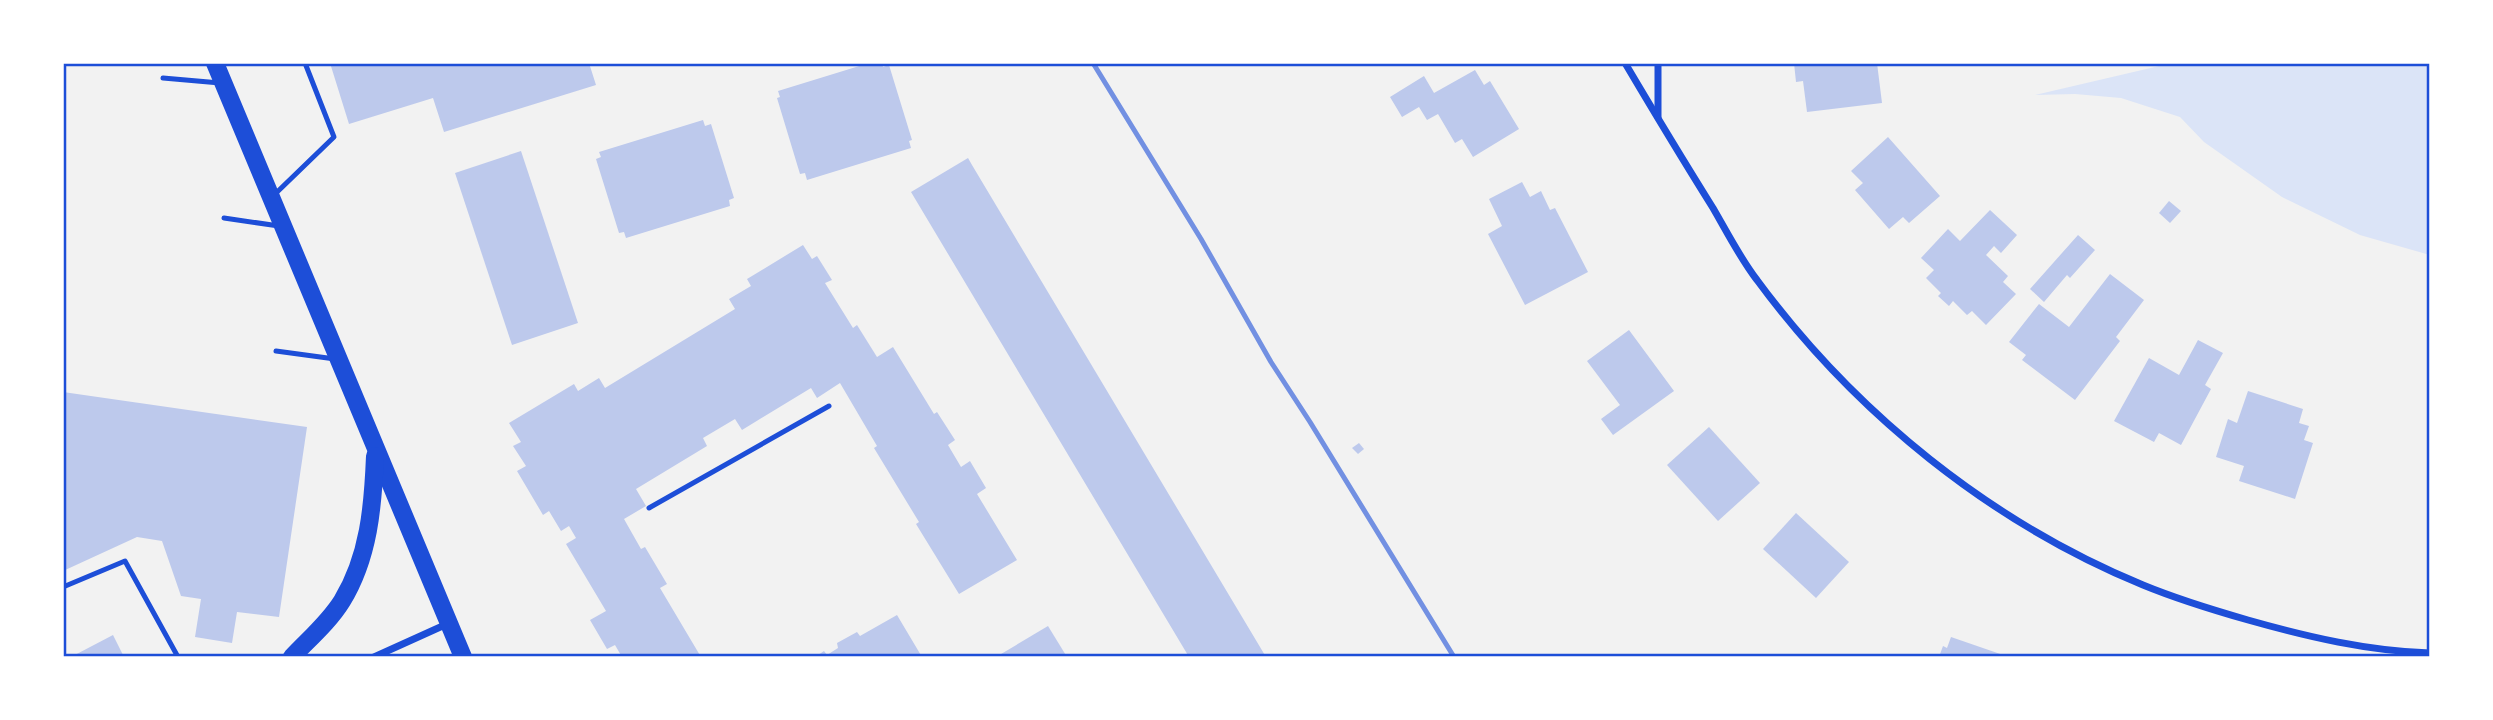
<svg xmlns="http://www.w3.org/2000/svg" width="2493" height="720" font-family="Commissioner,sans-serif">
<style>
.green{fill:#dbe4f7}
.building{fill:#bdc9ec}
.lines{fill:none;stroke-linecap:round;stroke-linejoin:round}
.service{stroke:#1d4ed8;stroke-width:5}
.minor{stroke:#1d4ed8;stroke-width:7}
.primary{stroke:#1d4ed8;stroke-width:18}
.rail{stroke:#7290e2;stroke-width:5}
.neatline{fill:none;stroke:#1d4ed8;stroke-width:2.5}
</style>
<rect width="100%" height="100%" fill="#f2f2f2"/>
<path class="green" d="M2172 63H2430V255L2360 235 2282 197 2204 142 2180 117 2121 98 2075 94 2035 95Z"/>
<g class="building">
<path d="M330 63H589L596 85 444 132 433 98 349 124Z"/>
<path d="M869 63H882L883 67 889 65 912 140 909 141 911 148 807 180 805 173 800 174 777 98 780 97 778 91Z"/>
<path d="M1794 63H1877L1882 103 1807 112 1803 81 1796 82Z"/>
<path d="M1475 70 1484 85 1490 81 1519 129 1473 157 1462 139 1455 143 1438 114 1427 120 1419 107 1402 117 1390 97 1424 76 1434 93Z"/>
<path d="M703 120 705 126 711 124 734 198 729 200 730 206 626 238 624 232 619 233 596 159 601 157 599 152Z"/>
<path d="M1888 137 1940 196 1909 223 1903 217 1889 229 1855 190 1863 183 1851 171Z"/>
<path d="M521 151 578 323 512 345 455 173Z"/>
<path d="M968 158 972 165 1266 657H1189L911 192Z"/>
<path d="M1522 182 1530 197 1541 191 1550 210 1555 208 1588 272 1525 305 1488 234 1502 226 1489 199Z"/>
<path d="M2169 201 2181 211 2170 223 2159 213Z"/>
<path d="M1990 210 2017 235 2001 253 1994 246 1986 255 2008 276 2003 282 2016 294 1986 325 1972 311 1967 315 1953 301 1949 306 1938 296 1941 293 1926 278 1934 270 1921 258 1948 229 1960 241Z"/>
<path d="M2078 235 2095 250 2070 278 2067 275 2044 302 2030 289Z"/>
<path d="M803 245 812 259 817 256 832 280 825 283 853 328 857 325 877 357 893 347 934 414 937 412 955 440 948 445 961 467 970 461 986 488 977 494 1017 560 959 594 916 524 919 522 874 448 877 446 840 383 817 398 811 388 742 430 735 419 703 438 707 446 636 489 646 506 624 519 641 549 645 547 667 584 660 588 701 657H622L615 645 607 649 590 620 606 611 566 544 576 538 569 526 561 531 549 511 543 515 517 471 526 466 513 446 521 442 509 423 574 384 578 391 599 378 605 388 735 309 729 299 751 286 747 279Z"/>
<path d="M2110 274 2144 300 2116 337 2120 341 2075 400 2022 360 2026 355 2009 342 2039 304 2069 327Z"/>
<path d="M1629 330 1674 391 1613 435 1601 419 1620 405 1587 361Z"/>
<path d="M2198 340 2223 353 2205 385 2211 389 2181 445 2159 433 2154 442 2114 421 2149 358 2179 375Z"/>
<path d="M2248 391 2303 409 2299 423 2309 426 2304 440 2313 443 2295 499 2239 481 2244 466 2216 457 2228 419 2237 423Z"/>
<path d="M63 392 307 427 279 617 237 612 232 643 195 637 201 599 181 596 162 541 137 537 63 571Z"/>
<path d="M1709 427 1760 483 1718 521 1667 465Z"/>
<path d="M1359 443 1364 449 1358 454 1352 448Z"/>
<path d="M1796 513 1849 562 1816 598 1763 549Z"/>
<path d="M897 615 922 657H815L824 651 827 655 838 648 837 643 857 632 860 636Z"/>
<path d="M1048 626 1067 657H996Z"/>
<path d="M113 635 124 657H71Z"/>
<path d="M1951 637 2009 657H1939L1943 646 1947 648Z"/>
</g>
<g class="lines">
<g class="service">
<path d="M163 78 220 83"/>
<path d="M273 196 334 137 305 63"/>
<path d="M224 218 279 226"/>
<path d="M276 351 335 359"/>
<path d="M649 508 829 406"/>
<path d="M63 587 125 561 178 657"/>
</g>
<g class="minor">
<path d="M1625 63C1654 112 1683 160 1713 208 1727 232 1740 258 1757 280 1855 413 1990 522 2143 585 2177 599 2213 610 2248 620 2308 637 2368 651 2430 653"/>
<path d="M1658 117V63"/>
<path d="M374 657 447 624"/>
</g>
<g class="primary">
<path d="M215 63 463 657"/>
<path d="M292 657C309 639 329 622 342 601 369 557 373 506 375 456"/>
</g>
<path class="rail" d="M1093 63 1201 239 1271 362 1310 422 1454 657"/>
</g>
<rect width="2493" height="720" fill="none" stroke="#ffffff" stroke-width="130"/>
<rect x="65" y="65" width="2363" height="590" class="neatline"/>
</svg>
